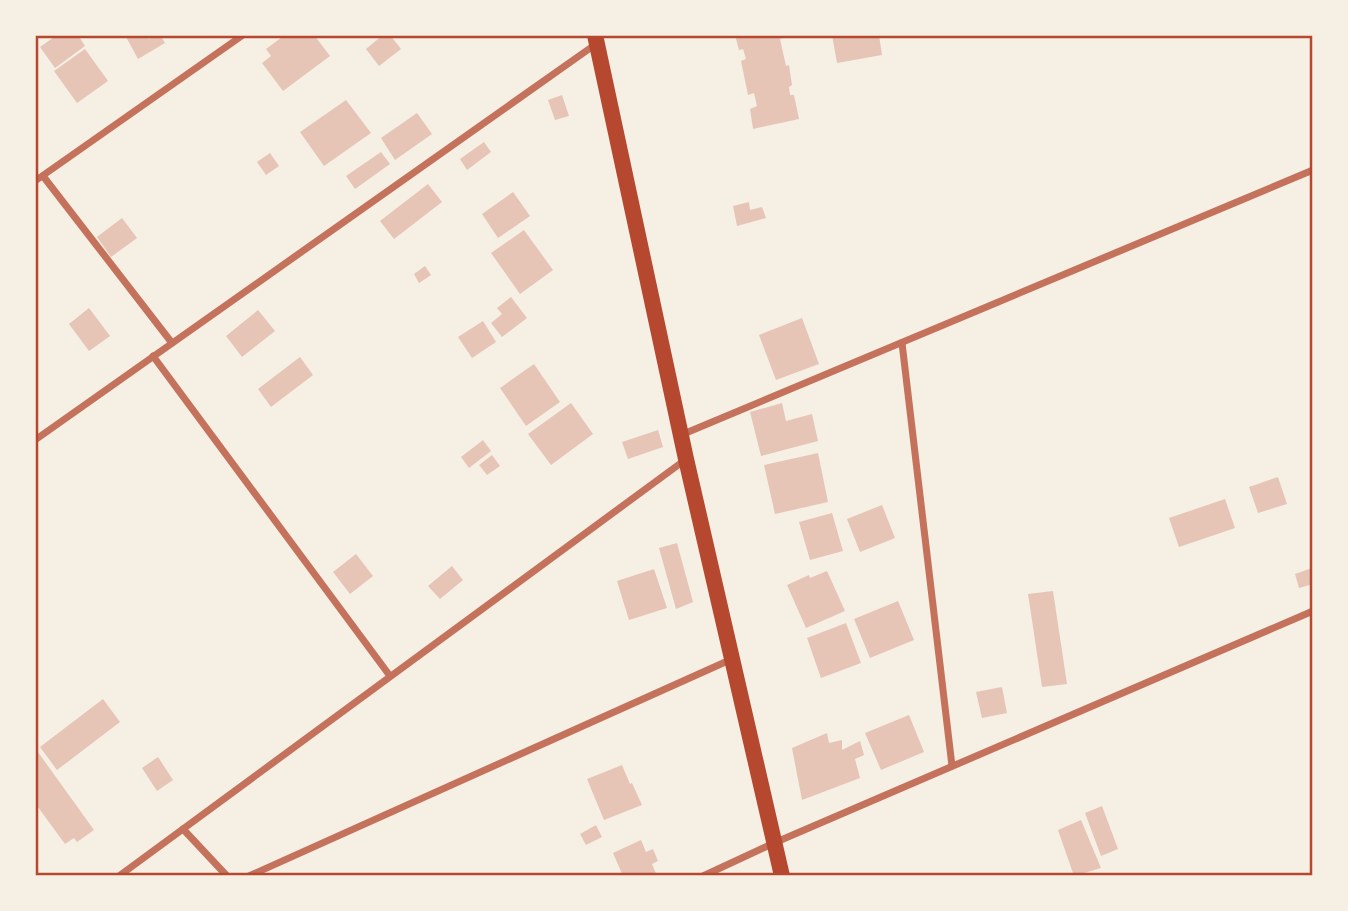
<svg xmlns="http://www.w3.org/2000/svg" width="1348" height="911" font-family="Cabin,sans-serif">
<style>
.building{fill:#e6c5b7}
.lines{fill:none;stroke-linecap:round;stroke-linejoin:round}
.minor{stroke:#c5725c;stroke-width:7}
.primary{stroke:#b5482f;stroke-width:16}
.neatline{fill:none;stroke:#b5482f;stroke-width:2.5}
</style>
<rect width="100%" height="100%" fill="#f6efe4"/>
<g class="building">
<path d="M57 35H78L85 46 55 68 40 47Z"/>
<path d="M125 35H146L149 39 155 35H160L165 43 138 59Z"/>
<path d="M285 35H314L330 56 283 91 262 63 271 56 266 49Z"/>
<path d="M383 35H390L401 49 379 66 366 49Z"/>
<path d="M735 35H784L785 37 780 39 786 66 789 65 792 85 789 87 790 95H794L799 119 753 129 750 109 757 106 754 93 748 95 741 61 746 59 743 49 739 50Z"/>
<path d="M832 35H879L882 55 837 63Z"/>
<path d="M85 49 108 81 77 103 54 71Z"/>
<path d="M562 95 569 116 555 120 548 100Z"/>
<path d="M346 100 371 133 324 166 300 132Z"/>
<path d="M417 113 432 134 395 160 381 138Z"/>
<path d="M484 142 491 152 467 170 460 159Z"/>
<path d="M381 152 390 164 355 189 346 176Z"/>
<path d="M270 153 279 166 266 175 257 162Z"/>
<path d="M428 184 442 202 394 239 380 221Z"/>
<path d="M513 192 530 216 498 238 482 214Z"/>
<path d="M749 202 750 210 762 207 766 218 737 226 733 206Z"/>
<path d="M122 218 137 238 111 257 97 237Z"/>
<path d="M524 230 553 270 520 294 491 253Z"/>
<path d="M425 266 431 275 419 283 414 274Z"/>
<path d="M511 297 527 318 502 337 491 323 502 314 497 308Z"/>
<path d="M89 308 110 336 89 351 69 324Z"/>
<path d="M258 310 275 331 242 357 226 336Z"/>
<path d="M802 318 819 364 776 380 759 335Z"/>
<path d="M483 321 496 342 472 358 458 337Z"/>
<path d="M300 357 313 375 271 407 258 389Z"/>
<path d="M534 364 560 402 526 426 500 388Z"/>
<path d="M571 403 593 434 551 465 528 434Z"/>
<path d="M782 403 786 421 812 414 818 441 761 456 750 412Z"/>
<path d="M658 430 663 447 628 459 622 442Z"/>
<path d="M483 440 491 451 469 468 461 457Z"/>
<path d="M818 453 828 502 775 514 764 465Z"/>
<path d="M492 455 500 466 487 475 479 465Z"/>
<path d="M1278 477 1287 504 1258 513 1249 487Z"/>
<path d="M1225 499 1235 528 1179 547 1169 518Z"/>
<path d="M882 505 895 538 860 552 847 519Z"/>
<path d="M832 513 843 551 810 560 799 522Z"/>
<path d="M677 543 693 602 676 609 659 548Z"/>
<path d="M356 554 373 576 350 594 333 572Z"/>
<path d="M452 566 463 580 440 599 428 586Z"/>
<path d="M1312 568 1313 584 1299 588 1295 574Z"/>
<path d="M654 569 667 608 629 620 617 581Z"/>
<path d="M827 571 845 611 806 628 787 585 809 575 810 578Z"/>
<path d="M1053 591 1067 684 1042 687 1028 594Z"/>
<path d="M898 601 914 640 870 658 854 619Z"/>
<path d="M846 623 861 663 821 678 807 638Z"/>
<path d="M1002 687 1007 713 982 718 976 692Z"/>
<path d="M103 699 120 722 57 770 40 747Z"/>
<path d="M909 715 924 752 881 770 865 733Z"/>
<path d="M827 733 829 743 842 740V750L860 741 864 755 855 759 860 778 802 800 792 748Z"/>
<path d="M35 748 94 830 77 842 74 838 65 844 35 803Z"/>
<path d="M158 757 173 780 157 791 142 768Z"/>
<path d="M622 765 630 784 632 783 642 805 604 820 587 779Z"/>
<path d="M1102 806 1118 849 1101 856 1085 813Z"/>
<path d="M1081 820 1101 868 1074 876 1058 830Z"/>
<path d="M596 825 602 837 586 845 580 834Z"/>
<path d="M641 840 646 852 653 849 658 861 652 864 657 876H623L613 853Z"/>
</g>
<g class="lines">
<g class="minor">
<path d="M43 176 172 343"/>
<path d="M35 181 243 35"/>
<path d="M902 343 952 766"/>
<path d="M153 356 390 676"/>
<path d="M681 435 1313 170"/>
<path d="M35 440 596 44"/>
<path d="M183 829 227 876"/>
<path d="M119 876 685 460"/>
<path d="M249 876 732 659"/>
<path d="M703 876 774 843 1313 611"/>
</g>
<path class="primary" d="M595 35 686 459 782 876"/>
</g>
<rect width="1348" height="911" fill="none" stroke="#f6efe4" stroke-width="74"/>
<rect x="37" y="37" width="1274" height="837" class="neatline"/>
</svg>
